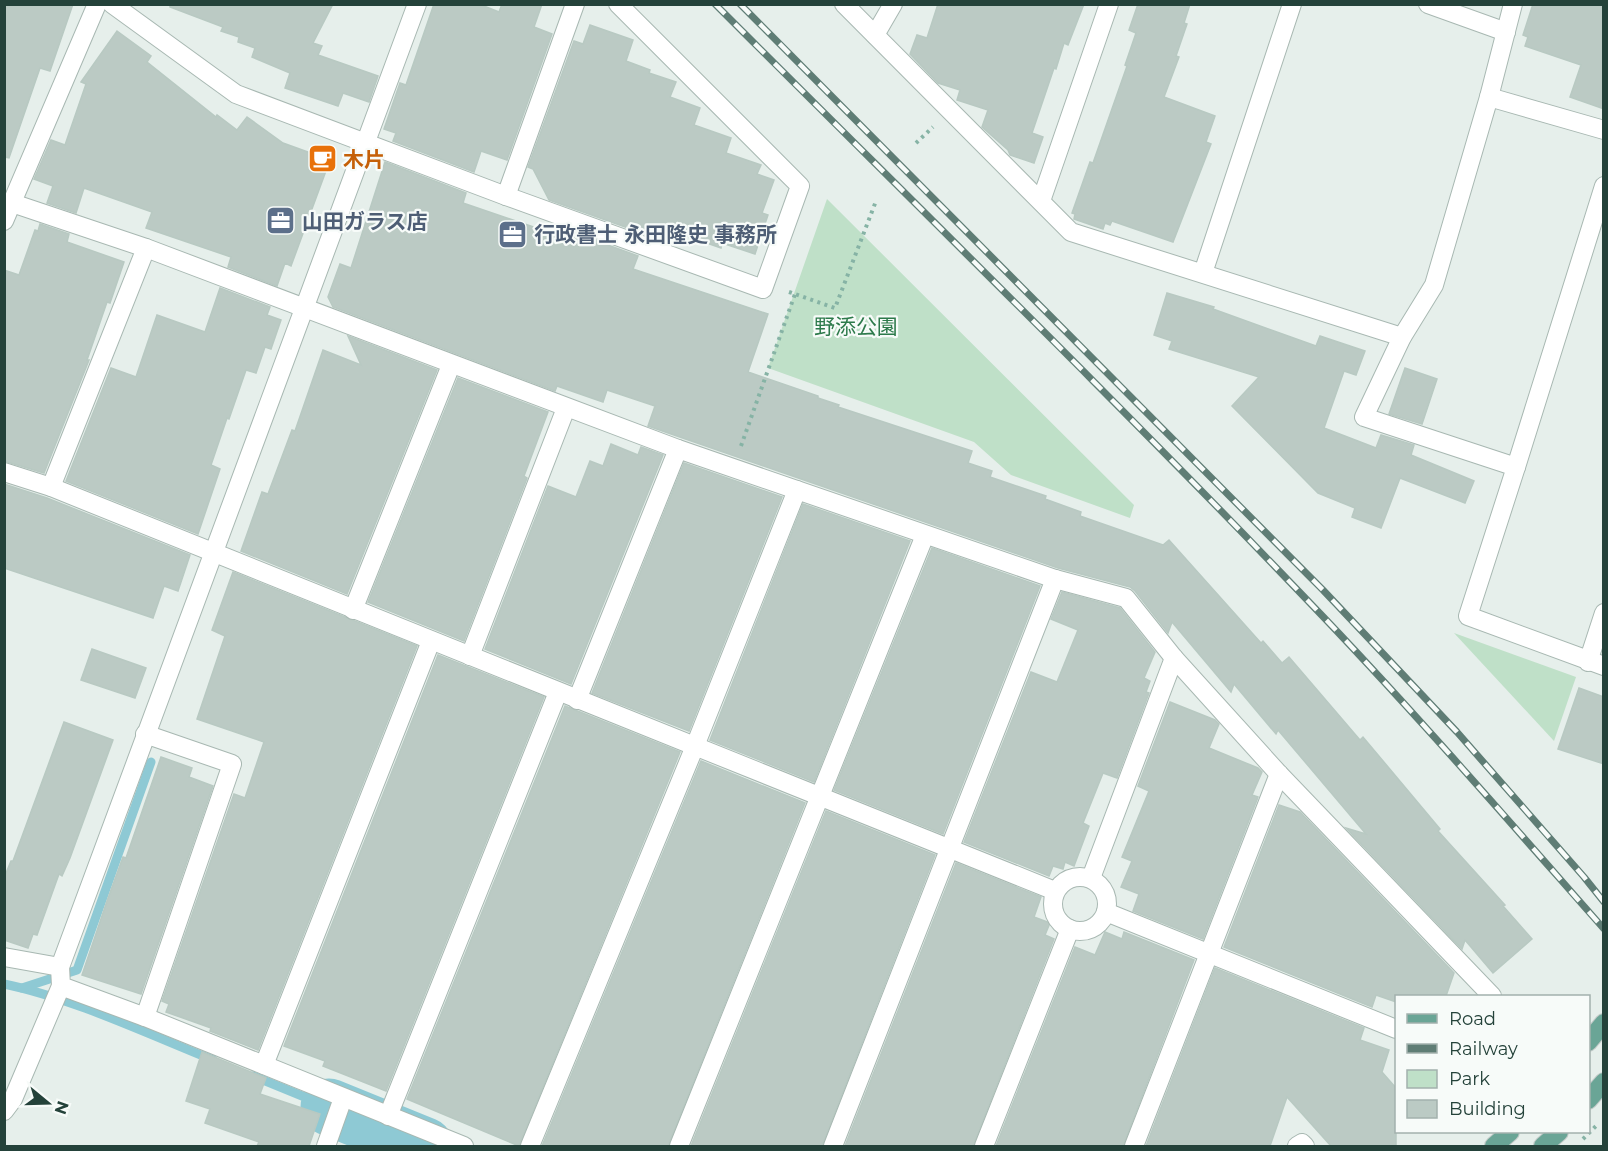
<svg xmlns="http://www.w3.org/2000/svg" width="1608" height="1151" font-family="Montserrat,'Noto Sans JP',sans-serif">
<style>
.green{fill:#bfe0c8}
.lines{fill:none;stroke-linecap:round;stroke-linejoin:round}
.stream{stroke:#8ec9d4;stroke-width:9}
.river{stroke:#8ec9d4;stroke-width:57}
.building{fill:#bbcac4;stroke:#b8c9c2;stroke-width:1.5}
.minor-casing{stroke:#a8b8b2;stroke-width:20}
.primary-casing{stroke:#c2cac8;stroke-width:20}
.path{stroke:#86b3a5;stroke-width:4;stroke-dasharray:3 4.5;stroke-linecap:butt}
.minor{stroke:#fff;stroke-width:18}
.primary{stroke:#6aa596;stroke-width:18}
.rail-casing{stroke:#5f7d75;stroke-width:7}
.rail{stroke:#f7fbf9;stroke-width:4.5;stroke-dasharray:14;stroke-linecap:butt}
.labels{text-anchor:middle;dominant-baseline:central;stroke-width:4.5;stroke-linejoin:round;paint-order:stroke}
.food-label{font-size:21px;font-weight:bold;fill:#c56008;stroke:#f7fbf9;text-anchor:start}
.service-label{font-size:21px;font-weight:bold;fill:#4e5e75;stroke:#f7fbf9;text-anchor:start}
.park-label{font-size:21px;fill:#2d7a4b;stroke:#f7fbf9}
</style>
<rect width="100%" height="100%" fill="#e6efeb"/>
<g class="green">
<path d="M827 199 1134 505 1130 518 1011 475 974 442 768 368Z"/>
<path d="M1454 633 1576 677 1554 741Z"/>
</g>
<g class="lines">
<g class="stream">
<path d="M4 984C72 998 148 1034 213 1060"/>
<path d="M22 988 77 970 151 762"/>
<path d="M253 1076 329 1107"/>
</g>
<path class="river" d="M329 1107 425 1146"/>
</g>
<g class="building">
<path d="M4 4H73L50 71 40 68 9 158 4 157Z"/>
<path d="M170 4H333L313 43 322 46 318 55 378 76 369 102 343 93 338 106 285 88 290 73 252 57 255 48 238 42 239 37 221 31 223 27 170 7Z"/>
<path d="M434 4H479L499 12 502 4H542L534 27 552 34 507 160 481 151 474 172 393 141 396 133 384 129 400 83 406 85Z"/>
<path d="M938 4H1084L1068 45 1064 43 1056 69 1054 68 1032 133 1043 137 1034 163 1010 155 1008 150 982 127 988 110 957 100 960 90 938 83 910 54 917 35 927 38Z"/>
<path d="M1138 4H1190L1184 23 1187 24 1176 56 1179 57 1164 97 1215 116 1206 142 1211 144 1173 242 1112 221 1110 225 1105 223 1103 229 1074 219 1075 214 1072 213 1090 162 1093 163 1127 66 1125 65 1136 33 1129 30Z"/>
<path d="M1533 4H1604V109L1570 97 1581 65 1525 46 1528 37 1523 35Z"/>
<path d="M590 25 633 40 626 61 650 70 649 73 676 82 670 97 700 108 694 125 731 138 726 153 761 165 757 174 774 180 762 213 768 215 755 254 722 243 721 248 649 223 645 234 549 200 533 169 528 167 574 41 583 44Z"/>
<path d="M117 31 151 56 147 62 216 117 217 115 237 130 247 117 283 143 330 160 291 266 285 263 277 286 228 267 231 257 146 228 152 212 84 188 76 213 47 203 53 186 34 179 51 140 65 145 86 84 81 82Z"/>
<path d="M385 162 466 193 463 203 569 239 564 229 638 256 633 269 768 314 748 372 818 396V398L839 405 838 407 972 451 968 463 992 471 990 477 1046 496 1045 499 1081 512 1080 516 1163 545 1169 540 1261 643 1263 641 1282 663 1289 657 1360 740 1363 737 1440 829 1438 831 1505 905 1503 906 1532 939 1493 973 1465 940 1462 949 1346 828 1366 834 1278 730 1276 734 1234 684 1231 692 1172 622 1168 633 1135 591 1130 587 1058 568 648 426 655 406 607 390 603 402 557 386 555 391 333 307 328 297 340 264 351 268Z"/>
<path d="M40 224 69 234 67 242 124 262 110 303 107 302 87 360H89L44 473 4 461V270L19 275 35 230 38 231Z"/>
<path d="M220 288 270 307 267 315 281 320 271 349 265 347 256 373 246 370 229 419 227 418 211 465 220 469 198 534 66 481 111 368 136 377 157 315 205 332Z"/>
<path d="M1167 293 1214 307 1213 309 1316 346 1320 336 1365 351 1356 375 1344 371 1324 428 1376 448 1381 435 1414 445 1411 455 1474 481 1465 503 1400 478 1381 528 1352 517 1355 508 1318 493 1232 406 1259 377 1169 349 1172 341 1154 335Z"/>
<path d="M348 336 437 370 347 594 241 551 262 492 268 494 292 430 295 431 323 350 361 365Z"/>
<path d="M1405 368 1437 379 1422 424 1389 414Z"/>
<path d="M458 378 548 412 524 476 527 478 464 641 368 602Z"/>
<path d="M611 444 638 455 641 447 663 455 571 684 485 649 548 486 576 497 590 461 603 466Z"/>
<path d="M684 463 782 497 689 731 592 693Z"/>
<path d="M4 484 47 498 190 555 178 591 164 586 153 618 4 568Z"/>
<path d="M803 504 910 541 814 782 710 740Z"/>
<path d="M932 548 1040 586 943 834 834 790Z"/>
<path d="M233 572 417 646 258 1050 210 1031 211 1028 166 1012 169 1004 162 1001 234 794 245 798 264 742 197 719 225 636 212 630Z"/>
<path d="M1062 592 1120 608 1155 652 1144 678 1150 681 1146 692 1149 693 1117 778 1103 773 1083 823 1089 826 1074 866 1065 862 1063 869 1053 866 1049 876 964 842 1031 672 1057 682 1078 630 1051 619Z"/>
<path d="M92 649 146 668 135 698 81 680Z"/>
<path d="M438 655 544 697 386 1091 323 1066 325 1061 284 1046Z"/>
<path d="M1579 688 1604 697V764L1558 749Z"/>
<path d="M1170 702 1215 720 1219 724 1209 748 1258 768 1262 772 1252 795 1258 797 1203 939 1133 911 1139 894 1121 887 1132 861 1122 857 1149 791 1138 786Z"/>
<path d="M565 706 680 752 519 1146 407 1099Z"/>
<path d="M64 722 113 740 70 858 62 876 59 874 37 935 33 934 28 948 4 940V878L11 861H13Z"/>
<path d="M161 757 192 768 189 777 213 786 141 994 82 975 107 901 123 857 126 858Z"/>
<path d="M701 761 805 803 668 1146H542Z"/>
<path d="M1279 805 1300 812 1454 973 1446 996H1396V1002L1376 995 1372 1007 1224 947Z"/>
<path d="M826 811 935 855 822 1146H691Z"/>
<path d="M956 863 1041 897 1034 917 1050 923 1045 935 1054 939 973 1146H845Z"/>
<path d="M1105 932 1122 939 1124 932 1194 960 1123 1146H996L1075 947 1095 955Z"/>
<path d="M1215 968 1364 1028 1360 1040 1389 1050 1382 1072 1396 1088V1146H1331L1287 1097 1270 1146H1146Z"/>
<path d="M202 1052 266 1078 260 1094 320 1114 309 1146H257L259 1142 205 1123 210 1109 186 1101Z"/>
</g>
<g class="lines">
<defs>
<g id="minor">
<path d="M112 4 236 94 506 196 763 289 800 186 618 4"/>
<path d="M844 4 1071 232 1402 337"/>
<path d="M1428 4 1506 32"/>
<path d="M1513 4 1489 97 1434 285 1402 337 1364 417 1516 467 1468 616 1604 666"/>
<path d="M875 35 893 4"/>
<path d="M1489 97 1604 130"/>
<path d="M506 196 575 4"/>
<path d="M1041 201 1109 4"/>
<path d="M12 203 146 248 678 449 1055 579 1126 598 1174 658 1279 774 1492 996"/>
<path d="M4 221 97 4"/>
<path d="M1203 273 1292 4"/>
<path d="M1516 467 1604 186"/>
<path d="M4 472 51 487 1055 891"/>
<path d="M51 487 146 248"/>
<path d="M353 610 451 365"/>
<path d="M470 656 566 408"/>
<path d="M1588 662 1604 613"/>
<path d="M577 700 678 449"/>
<circle cx="1080" cy="904" r="27"/>
<path d="M1091 878 1174 658"/>
<path d="M1106 912 1396 1029"/>
<path d="M4 957 60 967 61 986 145 1017 464 1146"/>
<path d="M60 967 417 4"/>
<path d="M145 1017 232 764 145 734"/>
<path d="M264 1065 431 641"/>
<path d="M4 1111 13 1099 61 986"/>
<path d="M388 1116 558 692"/>
<path d="M326 1146 343 1098"/>
<path d="M530 1146 695 746 797 490"/>
<path d="M679 1146 925 535"/>
<path d="M833 1146 1055 579"/>
<path d="M984 1146 1070 929"/>
<path d="M1134 1146 1279 774"/>
<path d="M1297 1146 1302 1143 1305 1146"/>
</g>
<g id="primary">
<path d="M1588 1042 1604 1023"/>
<path d="M1588 1100 1604 1082"/>
<path d="M1494 1146 1510 1132"/>
<path d="M1543 1146 1559 1132"/>
</g>
</defs>
<use href="#minor" class="minor-casing"/>
<use href="#primary" class="primary-casing"/>
<g class="path">
<path d="M916 143 933 127"/>
<path d="M789 292 835 308 876 201"/>
<path d="M741 446 795 294"/>
<path d="M1583 1139 1597 1125"/>
</g>
<use href="#minor" class="minor"/>
<use href="#primary" class="primary"/>
<defs>
<g id="rail">
<path d="M715 4C914 203 1116 400 1310 603 1412 709 1507 819 1604 929"/>
<path d="M740 4 1323 590 1457 732 1584 877 1604 902"/>
</g>
</defs>
<use href="#rail" class="rail-casing"/>
<use href="#rail" class="rail"/>
</g>
<defs>
<symbol id="cafe-square" viewBox="-11 -11 22 22"><rect x="-9" y="-9" width="18" height="18" rx="4" fill="#e8710a" stroke="#f7fbf9"/><path d="M-5.5-4.5H6V0H3Q3 3.5 0 3.5H-2.5Q-5.5 3.5-5.5 0ZM3-3.2v2h1.7v-2ZM-6 4.5H4V6H-6Z" fill="#fff"/></symbol>
<symbol id="office-square" viewBox="-11 -11 22 22"><rect x="-9" y="-9" width="18" height="18" rx="4" fill="#5c6f8a" stroke="#f7fbf9"/><path d="M-6-3h4V-5.5h4V-3h4V5H-6ZM-1-4.5V-3h2v-1.5ZM-6 0V1H6V0Z" fill="#fff"/></symbol>
</defs>
<g fill-rule="evenodd">
<use href="#cafe-square" x="306" y="142" width="33" height="33"/>
<use href="#office-square" x="264" y="204" width="33" height="33"/>
<use href="#office-square" x="496" y="218" width="33" height="33"/>
</g>
<g class="labels">
<g class="food-label">
<text x="343" y="159">木片</text>
</g>
<g class="service-label">
<text x="302" y="221">山田ガラス店</text>
<text x="534" y="234">行政書士 永田隆史 事務所</text>
</g>
<g class="park-label">
<text x="856" y="326">野添公園</text>
</g>
</g>
<rect width="1608" height="1151" fill="none" stroke="#24423a" stroke-width="12"/>
<rect x="1395" y="995" width="195" height="138" fill="#f7fbf9" stroke="#a3b1ad" stroke-width="1.5"/>
<rect x="1407" y="1014" width="30" height="9" fill="#6aa596" stroke="#a3b1ad" stroke-width="1.5"/>
<text x="1449" y="1025" font-size="18" fill="#24423a">Road</text>
<rect x="1407" y="1044" width="30" height="9" fill="#5f7d75" stroke="#a3b1ad" stroke-width="1.5"/>
<text x="1449" y="1055" font-size="18" fill="#24423a">Railway</text>
<rect x="1407" y="1070" width="30" height="18" fill="#bfe0c8" stroke="#a3b1ad" stroke-width="1.5"/>
<text x="1449" y="1085" font-size="18" fill="#24423a">Park</text>
<rect x="1407" y="1100" width="30" height="18" fill="#bbcac4" stroke="#a3b1ad" stroke-width="1.5"/>
<text x="1449" y="1115" font-size="18" fill="#24423a">Building</text>
<g transform="translate(48 1103) rotate(109)" stroke="#f7fbf9" stroke-width="4.5" paint-order="stroke">
<path d="M0-4.5L10 22L0 15L-10 22Z" fill="#24423a"/>
<text y="-9" font-size="16" font-weight="bold" text-anchor="middle" fill="#24423a">N</text>
</g>
</svg>
